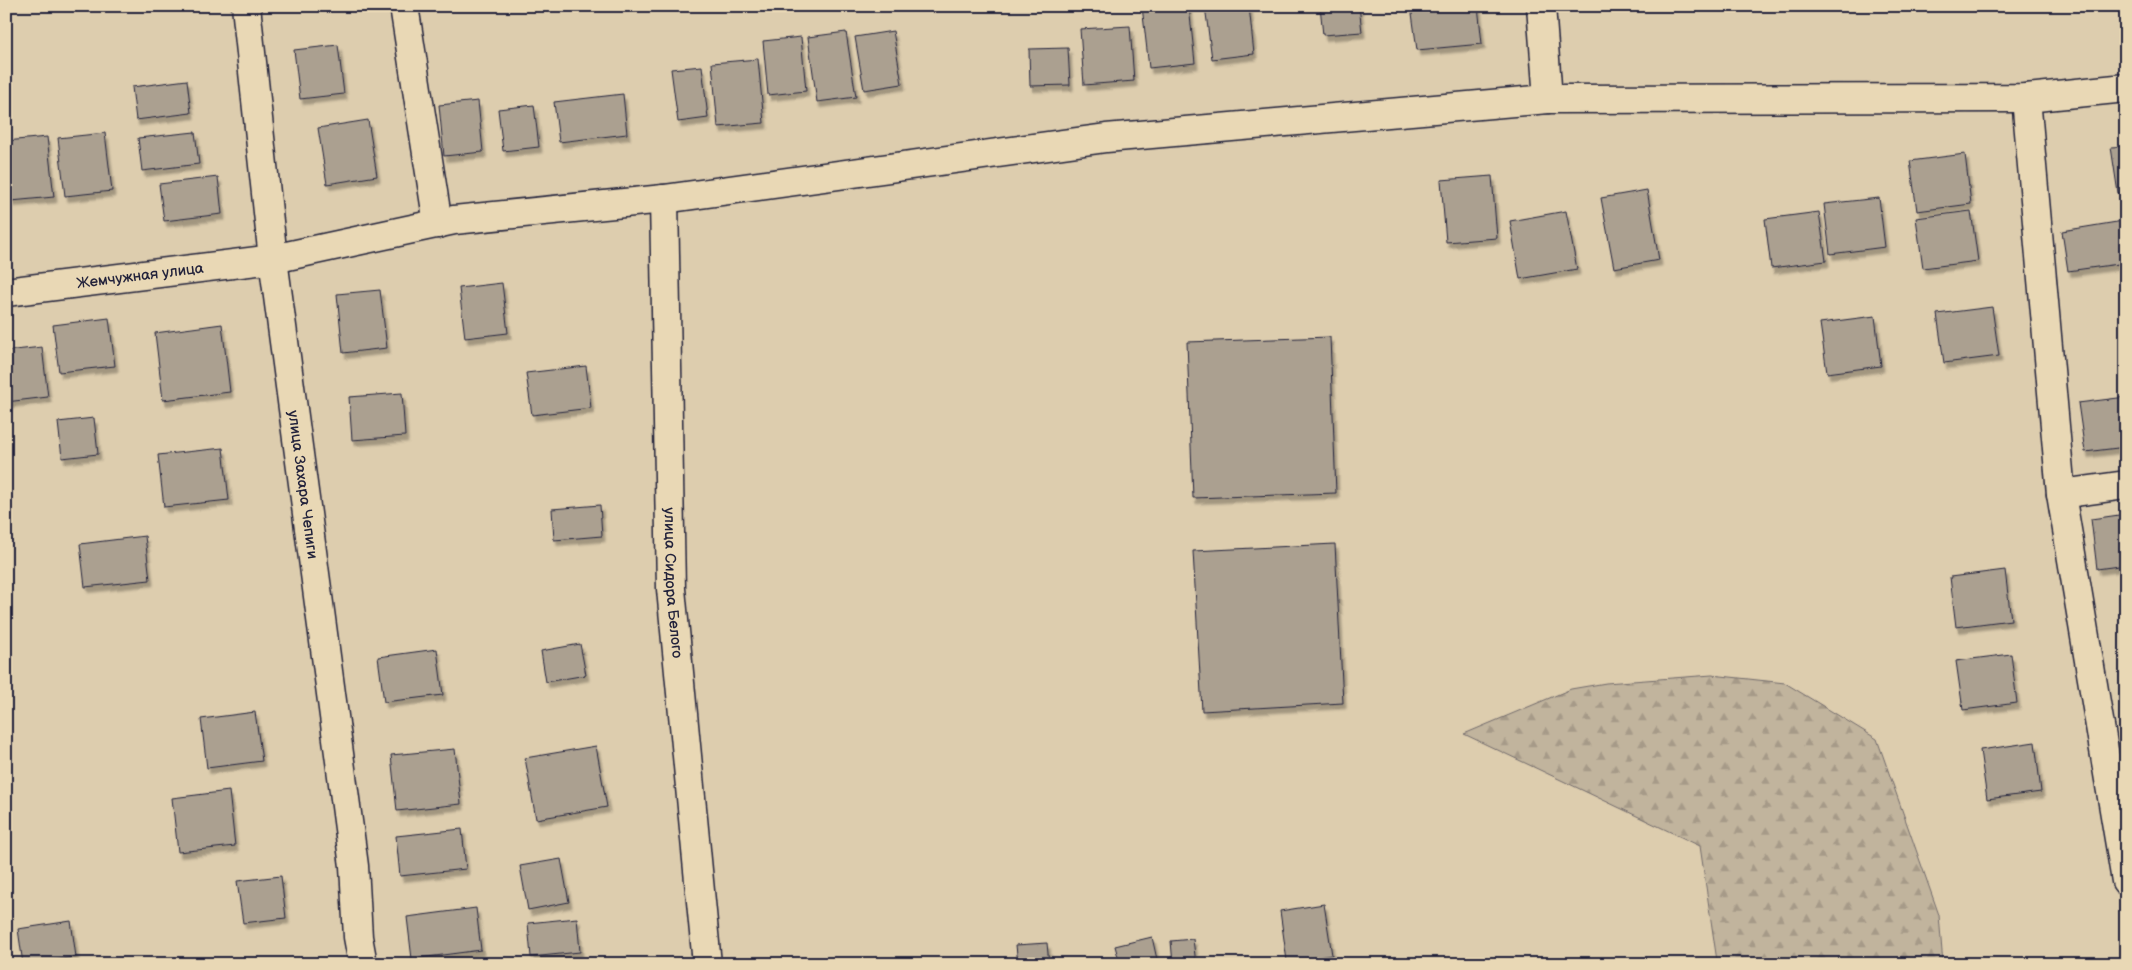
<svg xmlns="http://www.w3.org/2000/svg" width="2132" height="970" font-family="'Balsamiq Sans',sans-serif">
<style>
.forest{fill:url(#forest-firs);stroke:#726b6c}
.building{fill:#aba090;stroke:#22223b;filter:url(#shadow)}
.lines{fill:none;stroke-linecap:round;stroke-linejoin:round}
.minor-casing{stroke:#22223b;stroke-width:31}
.minor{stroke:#e9d8b5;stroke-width:28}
.labels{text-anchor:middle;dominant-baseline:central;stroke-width:5;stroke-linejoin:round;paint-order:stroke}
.street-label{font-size:15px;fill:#22223b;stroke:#e9d8b5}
</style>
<defs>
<pattern id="forest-firs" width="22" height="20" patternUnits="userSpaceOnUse" patternTransform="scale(1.25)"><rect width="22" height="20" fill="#c1b49d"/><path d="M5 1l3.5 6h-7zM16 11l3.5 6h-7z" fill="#a69a88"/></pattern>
<filter id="shadow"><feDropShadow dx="3" dy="5.5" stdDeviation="1" flood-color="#0004"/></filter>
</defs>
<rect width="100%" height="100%" fill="#ddcdae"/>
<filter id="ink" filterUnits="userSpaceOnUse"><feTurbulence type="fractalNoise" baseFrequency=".02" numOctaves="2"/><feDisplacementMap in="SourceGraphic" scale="10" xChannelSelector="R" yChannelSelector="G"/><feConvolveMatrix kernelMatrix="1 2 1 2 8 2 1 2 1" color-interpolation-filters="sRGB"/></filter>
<g filter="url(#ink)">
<path class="forest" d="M1712 675 1785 683 1877 739 1939 915 1943 964H1802L1717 961 1700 846 1464 734 1571 689 1606 683Z"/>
<g class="building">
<path d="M1142 6H1189L1195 63 1149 68Z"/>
<path d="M1205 6H1249L1254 54 1212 59Z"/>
<path d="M1320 6H1359L1362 32 1323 35Z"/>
<path d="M1411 6H1478L1482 44 1417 50Z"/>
<path d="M1130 26 1134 81 1084 85 1080 29Z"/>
<path d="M893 31 902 84 864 90 855 37Z"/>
<path d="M846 32 856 97 817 102 808 37Z"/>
<path d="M801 37 806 91 768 95 763 41Z"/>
<path d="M338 45 344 94 300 99 294 50Z"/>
<path d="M1068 48 1070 85 1030 86 1029 49Z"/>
<path d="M758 59 764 123 718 127 712 63Z"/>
<path d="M702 66 708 118 678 122 671 69Z"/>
<path d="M187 80 191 113 136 120 132 87Z"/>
<path d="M623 94 627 134 559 142 554 102Z"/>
<path d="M478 101 483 152 444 156 439 105Z"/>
<path d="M534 105 539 147 503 151 498 109Z"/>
<path d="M368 120 377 176 327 184 318 128Z"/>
<path d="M195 132 199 164 142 171 138 138Z"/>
<path d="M105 133 112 191 65 196 58 138Z"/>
<path d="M47 137 54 197 11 201 6 161V141Z"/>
<path d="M2126 146V192L2118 193 2111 147Z"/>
<path d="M1965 154 1971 204 1917 211 1910 161Z"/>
<path d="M1492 176 1497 238 1446 242 1441 180Z"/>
<path d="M218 177 222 214 164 221 159 184Z"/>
<path d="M1647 190 1659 260 1614 268 1601 198Z"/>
<path d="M1879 198 1885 247 1830 254 1824 204Z"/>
<path d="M1566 211 1577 269 1520 279 1510 221Z"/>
<path d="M1971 211 1978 261 1923 268 1916 218Z"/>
<path d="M1819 212 1826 261 1771 268 1765 219Z"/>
<path d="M2123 221 2126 241V263L2068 271 2062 231Z"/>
<path d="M502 283 508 333 465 338 459 288Z"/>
<path d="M380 290 387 348 343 353 337 294Z"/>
<path d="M1992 307 1999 356 1944 363 1937 314Z"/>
<path d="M1875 316 1881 366 1827 373 1820 323Z"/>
<path d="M109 318 115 366 59 372 53 325Z"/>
<path d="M222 324 230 392 163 400 155 333Z"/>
<path d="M1330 337 1336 493 1193 498 1187 342Z"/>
<path d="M42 347 48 397 6 402V351Z"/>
<path d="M586 366 591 408 532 415 526 373Z"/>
<path d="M402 393 405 436 352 440 349 397Z"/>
<path d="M2126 397V447L2085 452 2078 403Z"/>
<path d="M94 418 98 454 62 458 58 422Z"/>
<path d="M223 448 229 500 164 507 158 455Z"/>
<path d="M600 505 602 536 554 540 552 509Z"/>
<path d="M2126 514V565L2097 569 2091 519Z"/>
<path d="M145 536 150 580 85 587 80 544Z"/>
<path d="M1335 544 1343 703 1202 711 1193 551Z"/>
<path d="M2005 570 2011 620 1956 627 1950 577Z"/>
<path d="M580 644 586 675 546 682 541 651Z"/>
<path d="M437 649 443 695 384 702 378 657Z"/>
<path d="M2011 654 2017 703 1963 710 1956 661Z"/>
<path d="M255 712 262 761 207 768 201 719Z"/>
<path d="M2035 742 2041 792 1987 799 1980 750Z"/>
<path d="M596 746 607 807 536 819 525 758Z"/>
<path d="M455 749 461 804 397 811 391 755Z"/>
<path d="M229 791 235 846 178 852 172 798Z"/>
<path d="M462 829 466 869 400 876 396 836Z"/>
<path d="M561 859 569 902 528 910 520 866Z"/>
<path d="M281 876 286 918 243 923 237 881Z"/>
<path d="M1324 904 1332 955 1287 961 1280 911Z"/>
<path d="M476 908 481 950 412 959 407 917Z"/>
<path d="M577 918 580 952 531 957 528 923Z"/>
<path d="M71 921 76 957 23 964 18 929Z"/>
<path d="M1152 937 1158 964H1120L1115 946Z"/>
<path d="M1193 939 1196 964H1173L1171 941Z"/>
<path d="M1047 943 1049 964H1018L1016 945Z"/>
</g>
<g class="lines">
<defs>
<g id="minor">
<path id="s1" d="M246 6 273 259 354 866 358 937 363 964"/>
<path d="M404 6 438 224"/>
<path d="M1541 6 1548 99"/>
<path d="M2026 98 2061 494 2126 881"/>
<path id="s2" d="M664 199 671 589 707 964"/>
<path id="s3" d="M6 292 273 259 454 220 664 199 1106 138 1548 99 2026 98 2126 88"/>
<path d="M2061 494 2126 485"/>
</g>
</defs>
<use href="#minor" class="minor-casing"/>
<use href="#minor" class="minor"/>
</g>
</g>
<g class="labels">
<g class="street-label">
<text stroke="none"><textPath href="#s3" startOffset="135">Жемчужная улица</textPath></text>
<text stroke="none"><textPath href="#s1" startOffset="482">улица Захара Чепиги</textPath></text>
<text stroke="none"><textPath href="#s2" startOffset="384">улица Сидора Белого</textPath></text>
</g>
</g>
<rect width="2132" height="970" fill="none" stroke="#e9d8b5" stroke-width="25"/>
<rect x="12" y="12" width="2107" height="945" fill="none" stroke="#22223b" stroke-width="2" filter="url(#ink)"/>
</svg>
